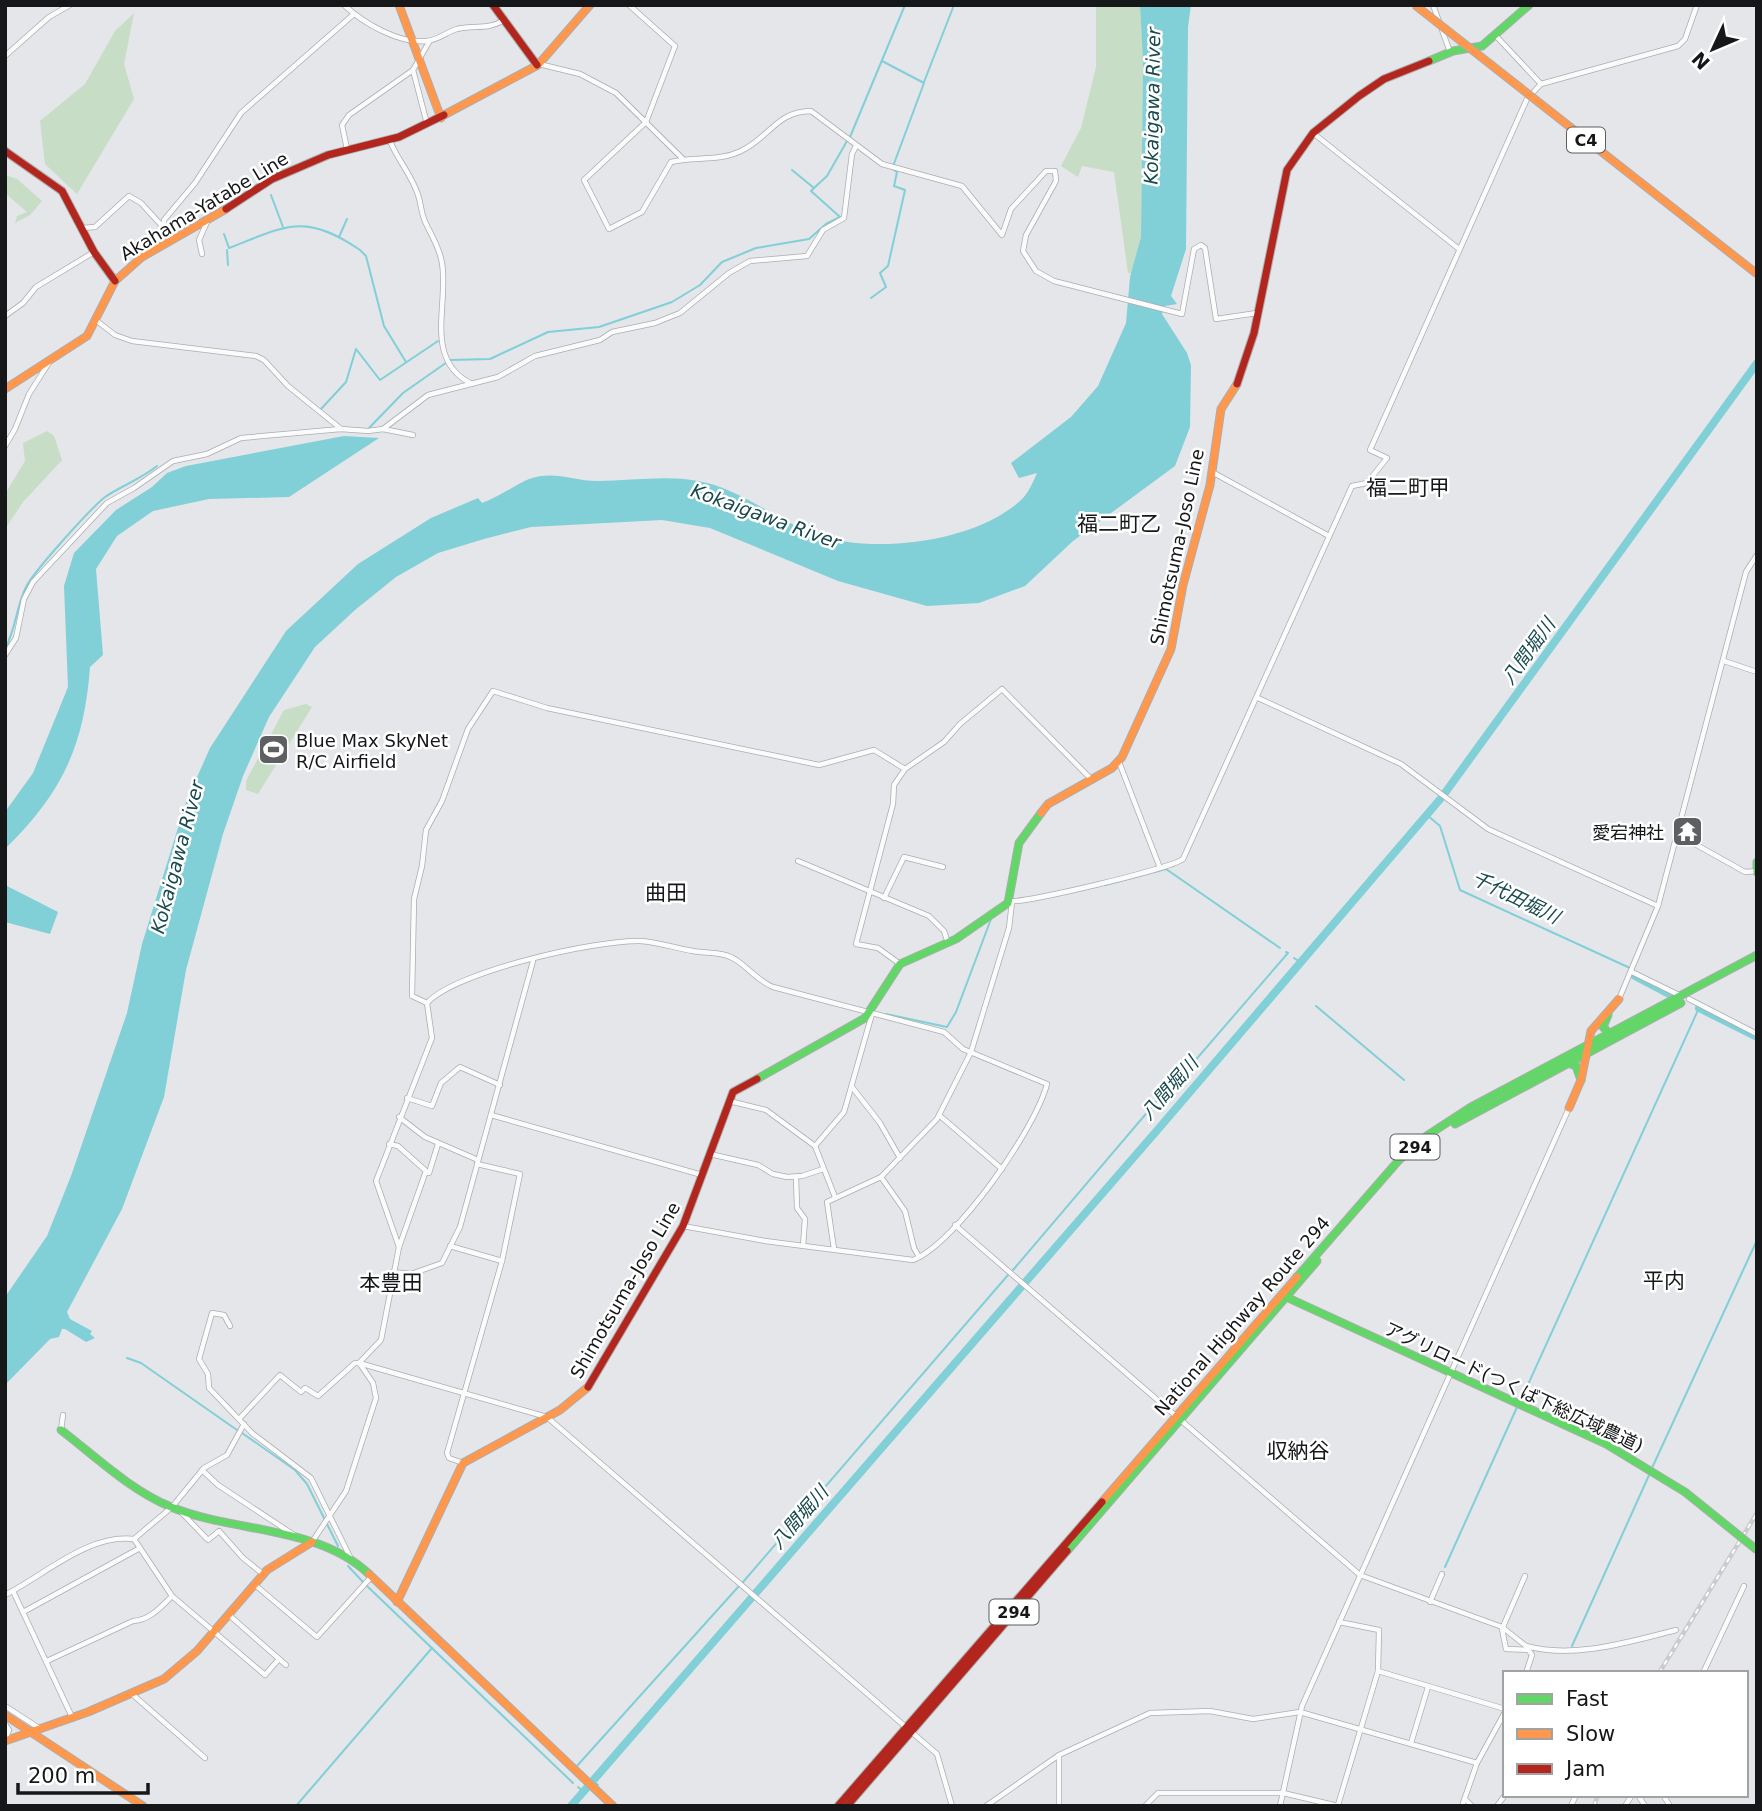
<svg xmlns="http://www.w3.org/2000/svg" width="1762" height="1811" font-family="'DejaVu Sans','Noto Sans JP',sans-serif">
<style>
.green{fill:#c7ddc5}
.water{fill:#81cfd7}
.lines{fill:none;stroke-linecap:round;stroke-linejoin:round}
.stream{stroke:#81cfd7;stroke-width:2}
.river{stroke:#81cfd7;stroke-width:8}
.street-casing{stroke:#abadb0;stroke-width:6}
.fast-casing{stroke:#abadb0;stroke-width:9}
.slow-casing{stroke:#abadb0;stroke-width:9}
.jam-casing{stroke:#abadb0;stroke-width:9}
.street{stroke:#fbfbfc;stroke-width:4.5}
.fast{stroke:#63d668;stroke-width:7}
.slow{stroke:#ff974d;stroke-width:7}
.jam{stroke:#b3261e;stroke-width:7}
.rail-casing{stroke:#cacbcb;stroke-width:4.5}
.rail{stroke:#fff;stroke-width:2;stroke-dasharray:5;stroke-linecap:butt}
.fast-bridge-casing{stroke:#abadb0;stroke-width:9;stroke-linecap:butt}
.slow-bridge-casing{stroke:#abadb0;stroke-width:9;stroke-linecap:butt}
.fast-bridge{stroke:#63d668;stroke-width:7}
.slow-bridge{stroke:#ff974d;stroke-width:7}
.labels{text-anchor:middle;dominant-baseline:central;stroke-width:5;stroke-linejoin:round;paint-order:stroke}
.shield{fill:#fff;stroke:#5c5d5e;stroke-width:2}
.shield-label{font-size:16px;font-weight:bold;fill:#161719}
.street-label{font-size:18px;fill:#161719;stroke:#fff}
.poi-label{font-size:18px;fill:#161719;stroke:#fff;text-anchor:start}
.water-label{font-size:19px;font-style:italic;fill:#184a4e;stroke:#fff}
.quarter-label{font-size:21px;fill:#161719;stroke:#fff}
</style>
<rect width="100%" height="100%" fill="#e4e6ea"/>
<g class="green">
<path d="M1096 5H1140L1143 61 1141 237 1132 273H1128L1114 172 1082 166 1078 177 1061 166 1081 128 1096 67Z"/>
<path d="M134 13 124 64 134 99 77 194 45 164 40 121 85 84 115 31Z"/>
<path d="M8 176 17 179 42 201 30 215 15 223 17 216 27 212 5 193V177Z"/>
<path d="M47 431 54 436 62 460 23 502 5 529V494L25 461 23 443Z"/>
<path d="M306 704 312 707 258 794 246 790V781L284 710Z"/>
</g>
<g class="water">
<path d="M1140 5H1191L1188 27 1186 249 1171 296 1177 304 1165 306 1162 314 1187 353 1191 365 1190 427 1175 466 1073 541 1025 586 979 603 927 606 838 581 710 528 662 520 531 527 484 539 438 553 396 577 355 610 315 647 269 717 243 776 223 834 186 970 164 1097 122 1209 67 1312 70 1319 92 1331 90 1334 95 1338 86 1342 65 1329H62L59 1337 50 1339 5 1385V1297L47 1236 71 1176 127 1013 142 944 186 802 210 748 286 631 358 564 431 518 478 498 482 503C499 497 513 486 529 479 553 470 574 481 597 481 631 481 665 475 698 481 737 487 777 520 814 534 871 555 975 543 1021 500 1028 494 1033 482 1037 473L1019 478 1011 463 1071 417 1098 386 1126 323 1130 277 1141 237 1143 61Z"/>
<path d="M344 436 379 438 289 497 209 499 153 511 117 536 96 569 103 655 90 667C84 747 62 793 5 849V812L33 773 68 687 64 586 74 553 116 510 152 487 167 473 186 466Z"/>
<path d="M5 885 58 912 50 934 5 922Z"/>
</g>
<g class="lines">
<g class="stream">
<path d="M924 82 954 5"/>
<path d="M850 137 905 5"/>
<path d="M792 170 814 188 827 176 847 141"/>
<path d="M271 195 283 227"/>
<path d="M224 234 229 248C286 226 304 212 360 250L366 256 384 326 406 362"/>
<path d="M339 237 347 219"/>
<path d="M227 250 228 265"/>
<path d="M871 298 886 287 880 273 888 266 905 190 894 186 897 172 892 169 924 83 882 61"/>
<path d="M321 409 346 382 356 349 380 380 438 341"/>
<path d="M369 428 403 393 450 360 490 359 548 332 599 327 672 302 700 285 722 262 756 248 809 239 826 224 840 217 811 191 814 188"/>
<path d="M5 649C16 629 16 607 26 587 34 571 90 509 105 497 121 486 141 479 157 466"/>
<path d="M1427 815 1440 826 1460 890 1630 968"/>
<path d="M1105 885 1166 869 1280 948"/>
<path d="M1294 958 1300 962"/>
<path d="M1316 1006 1404 1080"/>
<path d="M886 1014 947 1027 956 1012 991 919"/>
<path d="M1193 1063 1288 953 1286 952"/>
<path d="M1013 1270 1179 1075 1189 1068"/>
<path d="M127 1358 141 1363 237 1430"/>
<path d="M1521 1400 1699 1008"/>
<path d="M242 1433 295 1470 307 1484 338 1546"/>
<path d="M1652 1468 1757 1240"/>
<path d="M348 1566 363 1582"/>
<path d="M1445 1567 1518 1405"/>
<path d="M743 1582 1008 1275"/>
<path d="M367 1586 573 1783"/>
<path d="M1572 1646 1650 1473"/>
<path d="M576 1767 739 1586"/>
<path d="M593 1781 598 1785"/>
<path d="M578 1787 584 1792"/>
<path d="M574 1802 579 1806"/>
<path d="M296 1806 432 1648"/>
</g>
<g class="river">
<path d="M1635 976 1669 994"/>
<path d="M1699 1008 1757 1037"/>
<path d="M571 1806 1160 1127 1442 797 1757 363"/>
</g>
<defs>
<g id="street">
<path d="M344 5C364 24 400 44 427 41 438 40 447 32 457 29 474 25 489 30 504 20"/>
<path d="M629 5 675 46 646 122 584 180 609 229 642 212 671 162C694 156 718 162 741 151 769 138 777 111 811 111L882 164 962 186 1002 235 1011 209 1046 171H1055L1056 181 1026 235 1023 251 1036 271 1054 281 1182 314 1194 249 1201 245 1205 248 1216 319 1257 313"/>
<path d="M1433 5 1450 52"/>
<path d="M1496 36 1541 84"/>
<path d="M5 56 49 17 70 5"/>
<path d="M539 64 580 74 616 93 682 158"/>
<path d="M413 70 427 124"/>
<path d="M1313 133 1459 249"/>
<path d="M390 141C397 159 414 178 419 198 421 205 421 211 424 219 430 234 439 245 442 263 449 305 423 360 472 384"/>
<path d="M347 149 342 125 349 115 413 70 429 42"/>
<path d="M82 228 95 227 129 196 141 203 174 239"/>
<path d="M202 254 199 240 207 222"/>
<path d="M143 255 163 230 164 220 195 183 241 113 354 14"/>
<path d="M5 316 23 303 36 287 94 252"/>
<path d="M97 321 115 335 132 341 256 356 264 360 288 386 340 428"/>
<path d="M383 429 428 395 498 377 535 356 600 340 612 332 655 323 680 313 729 273 750 261 807 256 823 230 844 218 852 154 856 146"/>
<path d="M5 446 15 429 29 394 50 361"/>
<path d="M1212 472 1329 536"/>
<path d="M5 655 16 638 24 599 33 582 107 503 134 488 173 461 207 454 241 438 341 429 368 431 383 429 413 435"/>
<path d="M1724 661 1757 672"/>
<path d="M1258 698 1401 764 1488 829 1658 906"/>
<path d="M1119 762 1160 868"/>
<path d="M1677 834 1745 872 1757 871"/>
<path d="M798 861 929 916 944 931 948 943"/>
<path d="M884 898 904 857 943 867"/>
<path d="M1009 901C1023 904 1173 868 1183 859L1352 486 1367 483 1387 458 1370 450 1527 99 1541 84 1678 46 1685 39 1697 5"/>
<path d="M900 964 878 948 856 944 893 804 894 785 905 769 944 742 960 724 1002 689 1091 779"/>
<path d="M1632 972 1681 996"/>
<path d="M1619 999 1658 906 1746 572 1757 555"/>
<path d="M1689 999 1757 1034"/>
<path d="M427 1003 412 996 414 899 422 866 426 830 442 801 468 729 493 691 547 708 819 765 874 750 905 769"/>
<path d="M852 1087 880 1123 900 1158"/>
<path d="M407 1098 432 1106 441 1083 460 1067 500 1085"/>
<path d="M729 1101 766 1110 815 1146 835 1197"/>
<path d="M491 1115 702 1175"/>
<path d="M939 1115 1002 1169"/>
<path d="M399 1117 425 1137 478 1160"/>
<path d="M815 1146 844 1112 872 1014"/>
<path d="M710 1154 758 1165 773 1174 787 1177 802 1176 823 1169"/>
<path d="M426 1172 429 1173 438 1144"/>
<path d="M796 1177 797 1208 805 1219 803 1246"/>
<path d="M881 1177 905 1211 914 1248 919 1257"/>
<path d="M955 1225 1360 1575 1502 1627 1526 1646 1532 1655 1526 1673"/>
<path d="M450 1246 502 1261"/>
<path d="M399 1247 376 1181 432 1038 427 1003C456 971 596 940 640 941 658 942 675 948 693 951 703 953 714 952 725 955 742 959 755 980 773 987L944 1032 963 1049 1047 1084C1035 1130 956 1243 913 1260L765 1241 683 1226"/>
<path d="M834 1249 827 1202 881 1177 937 1119 971 1052 1009 928 1012 902"/>
<path d="M393 1272 411 1274 442 1263 460 1227 533 961"/>
<path d="M230 1326 224 1315 212 1313 199 1359 208 1374 209 1388 252 1433 311 1478 351 1559"/>
<path d="M359 1363 547 1417 937 1754 952 1806"/>
<path d="M239 1419 280 1375 301 1392 305 1388 318 1396 355 1363H359L381 1340 399 1247 426 1171 398 1146 389 1144"/>
<path d="M61 1430 63 1415"/>
<path d="M463 1463 449 1458 447 1453 502 1261 520 1174 477 1164"/>
<path d="M202 1470 218 1485 294 1535"/>
<path d="M181 1512 208 1540 219 1531 243 1558 263 1574"/>
<path d="M134 1539 172 1596 265 1675 279 1659"/>
<path d="M312 1542 346 1491 376 1398 373 1383 360 1364"/>
<path d="M1525 1576 1502 1629 1506 1649 1529 1650"/>
<path d="M255 1585 317 1637 372 1576"/>
<path d="M13 1591 72 1717"/>
<path d="M5 1595C45 1575 87 1534 134 1539L172 1507 204 1468 227 1455 244 1424"/>
<path d="M1430 1602 1442 1574"/>
<path d="M25 1611 140 1548"/>
<path d="M229 1615 286 1665"/>
<path d="M1339 1622 1379 1630 1378 1671"/>
<path d="M1526 1646C1574 1659 1629 1642 1676 1630"/>
<path d="M47 1661 133 1621C150 1620 161 1607 172 1596"/>
<path d="M1703 1673 1744 1586"/>
<path d="M132 1694 205 1758"/>
<path d="M5 1706 39 1728"/>
<path d="M5 1724 9 1730 5 1740"/>
<path d="M1411 1743 1428 1687"/>
<path d="M1059 1755V1806"/>
<path d="M1638 1795 1645 1806"/>
<path d="M1663 1795 1670 1806"/>
<path d="M1465 1799 1472 1806"/>
<path d="M1338 1805 1378 1671 1505 1709"/>
<path d="M986 1806 1059 1755 1150 1713 1210 1711 1253 1719 1300 1712 1477 1763"/>
<path d="M1145 1806 1158 1793H1283L1338 1806"/>
<path d="M1280 1806 1302 1706 1569 1108"/>
<path d="M1462 1806 1477 1763 1505 1712"/>
<path d="M1497 1806 1505 1795"/>
<path d="M1571 1806 1576 1795"/>
<path d="M1625 1806 1632 1795"/>
</g>
<g id="fast">
<path d="M1429 61 1453 51 1482 46 1529 5"/>
<path d="M1757 862V872"/>
<path d="M1608 1015 1603 1027 1609 1033"/>
<path d="M1568 1063 1576 1066 1581 1080"/>
<path d="M757 1079 865 1018 900 964 956 939 1008 903 1019 843 1041 813"/>
<path d="M1455 1124 1681 1003"/>
<path d="M1297 1277 1399 1160 1428 1135 1471 1107 1757 955"/>
<path d="M1284 1296 1606 1444 1685 1492"/>
<path d="M61 1430C96 1457 130 1490 171 1507 234 1533 317 1525 369 1574"/>
<path d="M1067 1551 1317 1261"/>
</g>
<g id="slow">
<path d="M399 5 441 118"/>
<path d="M444 115 538 65 590 5"/>
<path d="M5 389 87 336 115 281 142 257 226 209"/>
<path d="M1041 813 1048 804 1112 768 1122 757 1171 649 1183 585 1210 485 1221 409 1237 384"/>
<path d="M1569 1108 1581 1080 1591 1031 1619 999"/>
<path d="M1102 1502 1297 1277"/>
<path d="M369 1574 613 1806"/>
<path d="M397 1602 463 1463 560 1410 588 1387"/>
<path d="M5 1715 143 1806"/>
<path d="M5 1741 88 1712 164 1679 197 1651 267 1570 312 1542"/>
</g>
<g id="jam">
<path d="M493 5 537 65"/>
<path d="M5 151 62 191 94 252 115 281"/>
<path d="M226 209 272 179 328 155 399 137 444 115"/>
<path d="M1237 384 1254 333 1287 170 1313 133 1359 96 1384 79 1429 61"/>
<path d="M588 1387 683 1226 733 1092 757 1079"/>
<path d="M838 1806 1102 1502"/>
<path d="M847 1806 1067 1551"/>
</g>
</defs>
<use href="#street" class="street-casing"/>
<use href="#fast" class="fast-casing"/>
<use href="#slow" class="slow-casing"/>
<use href="#jam" class="jam-casing"/>
<use href="#street" class="street"/>
<use href="#fast" class="fast"/>
<use href="#slow" class="slow"/>
<use href="#jam" class="jam"/>
<defs>
<g id="rail">
<path d="M1659 1673 1757 1513"/>
<path d="M1594 1806 1598 1795"/>
</g>
</defs>
<use href="#rail" class="rail-casing"/>
<use href="#rail" class="rail"/>
<defs>
<path id="fast-bridge" d="M1685 1492 1757 1550"/>
<path id="slow-bridge" d="M1415 5 1757 274"/>
</defs>
<use href="#fast-bridge" class="fast-bridge-casing"/>
<use href="#slow-bridge" class="slow-bridge-casing"/>
<use href="#fast-bridge" class="fast-bridge"/>
<use href="#slow-bridge" class="slow-bridge"/>
</g>
<defs>
<symbol id="stadium-square" viewBox="-11 -11 22 22"><rect x="-9" y="-9" width="18" height="18" rx="4" fill="#5e5f62" stroke="#fff"/><path d="M0-5a6.5 5 0 1 0 0 10a6.5 5 0 1 0 0-10ZM-3.5-1.8h7v3.6h-7Z" fill="#fff"/></symbol>
<symbol id="temple-square" viewBox="-11 -11 22 22"><rect x="-9" y="-9" width="18" height="18" rx="4" fill="#5e5f62" stroke="#fff"/><path d="M0-6L5-2H3V0L6.5 2.5H4V6H1.5V3h-3V6H-4V2.5H-6.5L-3 0V-2H-5Z" fill="#fff"/></symbol>
</defs>
<g fill-rule="evenodd">
<use href="#stadium-square" x="256" y="732" width="35" height="35"/>
<use href="#temple-square" x="1670" y="814" width="35" height="35"/>
</g>
<g class="labels">
<g class="shield">
<rect x="1567" y="127.5" width="38" height="25" rx="5"/>
<rect x="1390.5" y="1134.5" width="49" height="25" rx="5"/>
<rect x="989.5" y="1599.5" width="49" height="25" rx="5"/>
</g>
<g class="shield-label">
<text x="1586" y="140">C4</text>
<text x="1415" y="1147">294</text>
<text x="1014" y="1612">294</text>
</g>
<g class="street-label">
<text transform="translate(204 206) rotate(-31)">Akahama-Yatabe Line</text>
<text transform="translate(1177 547) rotate(-78)">Shimotsuma-Joso Line</text>
<text transform="translate(625 1290) rotate(-60)">Shimotsuma-Joso Line</text>
<text transform="translate(1242 1316) rotate(-49)">National Highway Route 294</text>
<text transform="translate(1514 1387) rotate(25)">アグリロード(つくば下総広域農道)</text>
</g>
<g class="poi-label">
<text x="296" y="740">Blue Max SkyNet<tspan x="296" dy="21">R/C Airfield</tspan></text>
<text x="1664" y="832" text-anchor="end">愛宕神社</text>
</g>
<g class="water-label">
<text transform="translate(1152 106) rotate(-89)">Kokaigawa River</text>
<text transform="translate(766 516) rotate(20)">Kokaigawa River</text>
<text transform="translate(1528 651) rotate(-54)">八間堀川</text>
<text transform="translate(177 857) rotate(-75)">Kokaigawa River</text>
<text transform="translate(1516 897) rotate(26)">千代田堀川</text>
<text transform="translate(1169 1088) rotate(-49)">八間堀川</text>
<text transform="translate(799 1517) rotate(-49)">八間堀川</text>
</g>
<g class="quarter-label">
<text x="1408" y="488">福二町甲</text>
<text x="1119" y="524">福二町乙</text>
<text x="666" y="893">曲田</text>
<text x="1664" y="1281">平内</text>
<text x="391" y="1283">本豊田</text>
<text x="1298" y="1451">収納谷</text>
</g>
</g>
<rect width="1762" height="1811" fill="none" stroke="#161719" stroke-width="14"/>
<rect x="1503" y="1671" width="245" height="126" fill="#ffffff" stroke="#a2a2a3" stroke-width="2"/>
<rect x="1517" y="1694" width="35" height="10" fill="#63d668" stroke="#a2a2a3" stroke-width="2"/>
<text x="1566" y="1706" font-size="21" fill="#161719">Fast</text>
<rect x="1517" y="1729" width="35" height="10" fill="#ff974d" stroke="#a2a2a3" stroke-width="2"/>
<text x="1566" y="1741" font-size="21" fill="#161719">Slow</text>
<rect x="1517" y="1764" width="35" height="10" fill="#b3261e" stroke="#a2a2a3" stroke-width="2"/>
<text x="1566" y="1776" font-size="21" fill="#161719">Jam</text>
<g transform="translate(1713 49) rotate(226)" stroke="#ffffff" stroke-width="5" paint-order="stroke">
<path d="M0-5L12 26L0 18L-12 26Z" fill="#161719"/>
<text y="-10" font-size="19" font-weight="bold" text-anchor="middle" fill="#161719">N</text>
</g>
<path d="M18 1783v10h130v-10" fill="none" stroke="#161719" stroke-width="3.5"/>
<text x="28" y="1783" font-size="21" fill="#161719" stroke="#ffffff" stroke-width="5" paint-order="stroke">200 m</text>
</svg>
